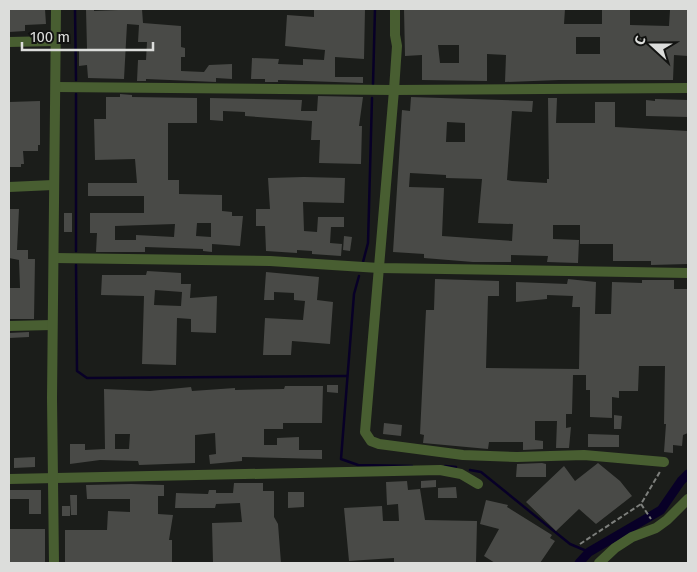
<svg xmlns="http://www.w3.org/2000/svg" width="697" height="572" font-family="'Fira Sans',sans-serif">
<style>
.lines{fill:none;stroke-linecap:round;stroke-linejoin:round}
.stream{stroke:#080027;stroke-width:2.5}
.canal{stroke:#080027;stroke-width:9}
.building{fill:#494a47;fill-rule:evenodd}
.path{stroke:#7d7f7c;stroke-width:2;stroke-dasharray:5 2.5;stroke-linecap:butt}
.minor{stroke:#485e31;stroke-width:10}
</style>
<rect width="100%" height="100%" fill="#1b1d1a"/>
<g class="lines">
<g class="stream">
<path d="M75 9 76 80"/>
<path d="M373 84 375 9"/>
<path d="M76 94V251"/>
<path d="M363 262 368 243 372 98"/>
<path d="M76 265 77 371 87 378 347 376"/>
<path d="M359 276 354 294 341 459 358 465 412 466"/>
<path d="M445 466 456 467"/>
<path d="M470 470 481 472 570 544 589 552"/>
</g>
<path class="canal" d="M579 563 589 552 661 510 681 481 688 474"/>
</g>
<g class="building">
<path d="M9 9H45L46 24 25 25V31L9 32Z"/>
<path d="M86 9H94V11L142 9 143 23 181 26V47L185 48V57H181V71L204 72 209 65 232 64V79L216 78V82L146 79V81H137L138 60H146L147 42H138L139 25 127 24 124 79 88 78 87 65 79 66V50L87 49Z"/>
<path d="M320 9H365L364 59 335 57V77H363V83L278 80V82H265V79H251L252 58 279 59 278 64 303 65V59L324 60 325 50 285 46 287 15 314 17V10Z"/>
<path d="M404 9H565L564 24H602V9H630V25L669 26 670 10 688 9V56L674 55 673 80H559L505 82 506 55 487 54V81L422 80V55L405 56ZM576 37H600V54H576ZM438 45H459V63H440Z"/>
<path d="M120 94 132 95V97L197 98V123H168V180H179V194L222 195V211L232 212V216H243L240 246 212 244V252L203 251V249L145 247V252H96L97 233H90V213H144V196H88V183H137L135 159 95 160 94 119H106V97H120ZM197 223H211V237L196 236ZM175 224 174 237 136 235V240H115V226Z"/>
<path d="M318 96 363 97 359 126H362L361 164 319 163 320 140H311L312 121 245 116V112L223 111V121L210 120V98L302 100 301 111H317Z"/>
<path d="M411 97 533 101 532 112 512 111 507 180 512 181 547 183V179H549L548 98H557L556 123H595V102H615V127L688 131V264L651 265V261H613V244H580V225H553V239L579 240 578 263 547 262 548 256 511 255V262H473L424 258V254L393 252 402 110 410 111ZM447 122 465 123V142H446ZM410 173 446 175V178L482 179 478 223 513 224 512 241 442 236 444 188 409 187Z"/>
<path d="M655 99 688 100V117L646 116V100L655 101Z"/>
<path d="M40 101V145H38V151H23L24 164H21V167H10L9 102Z"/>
<path d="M304 177 345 178 344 203 303 202 304 231 317 232 318 217H344V227H331L330 243 342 244 341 256 312 254V251L297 250V253L266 251 265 226H256V209H270L268 178Z"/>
<path d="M9 209H19L17 250H28V259H35L34 319H9V288H20L19 260 9 258Z"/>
<rect x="64" y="213" width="8" height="19"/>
<path d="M344 236 352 237 350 251 343 250Z"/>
<path d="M147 271 181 273V284H191L190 298 217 296 216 333 191 332V319L177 318 176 365 142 364 144 296 101 295 102 275H146ZM155 290 182 292 181 306 154 305Z"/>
<path d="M266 272 319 277 317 300 333 302 330 344 292 341 291 355H263L265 318 303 320 305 301 294 300V293L274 292V300H264Z"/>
<path d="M435 279 499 281V296H488L486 368 579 369 580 307H572L573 296 547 295V299L516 302V282L567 284 568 279 596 282 595 314H611L612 282 642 283V280H674V289H688V433L683 435 682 446 673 445V453L664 452 666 424H664L665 366H639L638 391H619V398L612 397V418L590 417V390H586V375H573L572 414H566V428L571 427 569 448H556L557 421H535V440L543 441V449L523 450V442H489L488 449 423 443 424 435 420 434 426 310H434Z"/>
<path d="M29 332V337L9 338V333Z"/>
<path d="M327 385H338V393L327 392Z"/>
<path d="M285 386H323L322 423H283V429H264V445H277V438L299 437V450H322V459L242 457V461L210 464 209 455 216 454 215 433 195 435V463L139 465 138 461 100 460 70 464V444H85V450L105 449 104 389 150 391 191 387 192 391 235 388V390L284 389ZM115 434H130L129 449H115Z"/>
<path d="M614 415 622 416 621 429H614Z"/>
<path d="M384 423 402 425 401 436 383 434Z"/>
<path d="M588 434 619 435V447H588Z"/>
<path d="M35 457V467L14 468V458Z"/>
<path d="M542 463 546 464V477H516L517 464Z"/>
<path d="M598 463 620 481 632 496 596 524 579 509 556 531 526 502 564 466 575 481Z"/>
<path d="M436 480V487L421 488V481Z"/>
<path d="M407 481 408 490 420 489 425 520 477 521 476 563 394 562V558L349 561 344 508 382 506 383 521H399L398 504 387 505 386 482Z"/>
<path d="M234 483H263V491H274V517L278 524 281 563H213L212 523 242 522 240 503 216 504 215 508H175L176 493 208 494 209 490H216V493H233Z"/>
<path d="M131 484 164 485V496H158V514L173 515 169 540H172V563H65V530H107L108 511 130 512V499H87L86 485Z"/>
<path d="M456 487 457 498H438V488Z"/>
<path d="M9 490H41V514H29V499H9Z"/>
<path d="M288 492H304V507L288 508Z"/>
<path d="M70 495H77V515H71Z"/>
<path d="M486 500 508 505 507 507 552 535 550 538 555 541 540 563H495L484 556 499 529 480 524Z"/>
<rect x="62" y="506" width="8" height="10"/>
<rect x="9" y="529" width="36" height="34"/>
</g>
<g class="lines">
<g class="path">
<path d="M641 504 651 519"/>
<path d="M580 544 641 504 661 470"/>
</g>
<g class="minor">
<path d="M395 9V35L397 46 394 90 365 432 371 441 379 444 463 455 517 457 584 455 664 462"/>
<path d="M9 42 56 41"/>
<path d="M56 87 394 90 688 88"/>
<path d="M9 187 53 185"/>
<path d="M54 258 270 261 379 268 688 273"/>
<path d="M9 326 52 325"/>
<path d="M9 479 440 470 461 474 478 484"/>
<path d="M54 563 52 398 56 9"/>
<path d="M599 563 615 548 632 537 656 528 667 520 688 499"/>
</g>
</g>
<rect width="697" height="572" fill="none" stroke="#dcdddb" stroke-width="20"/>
<g transform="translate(652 45) rotate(291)" stroke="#121311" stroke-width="4" paint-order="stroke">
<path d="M0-4L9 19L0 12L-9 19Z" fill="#dcdddb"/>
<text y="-8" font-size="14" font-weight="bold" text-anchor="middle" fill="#dcdddb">С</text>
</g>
<path d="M22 42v8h131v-8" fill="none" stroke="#dcdddb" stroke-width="2.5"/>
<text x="30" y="42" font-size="15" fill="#dcdddb" stroke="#121311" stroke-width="4" paint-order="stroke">100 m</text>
</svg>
